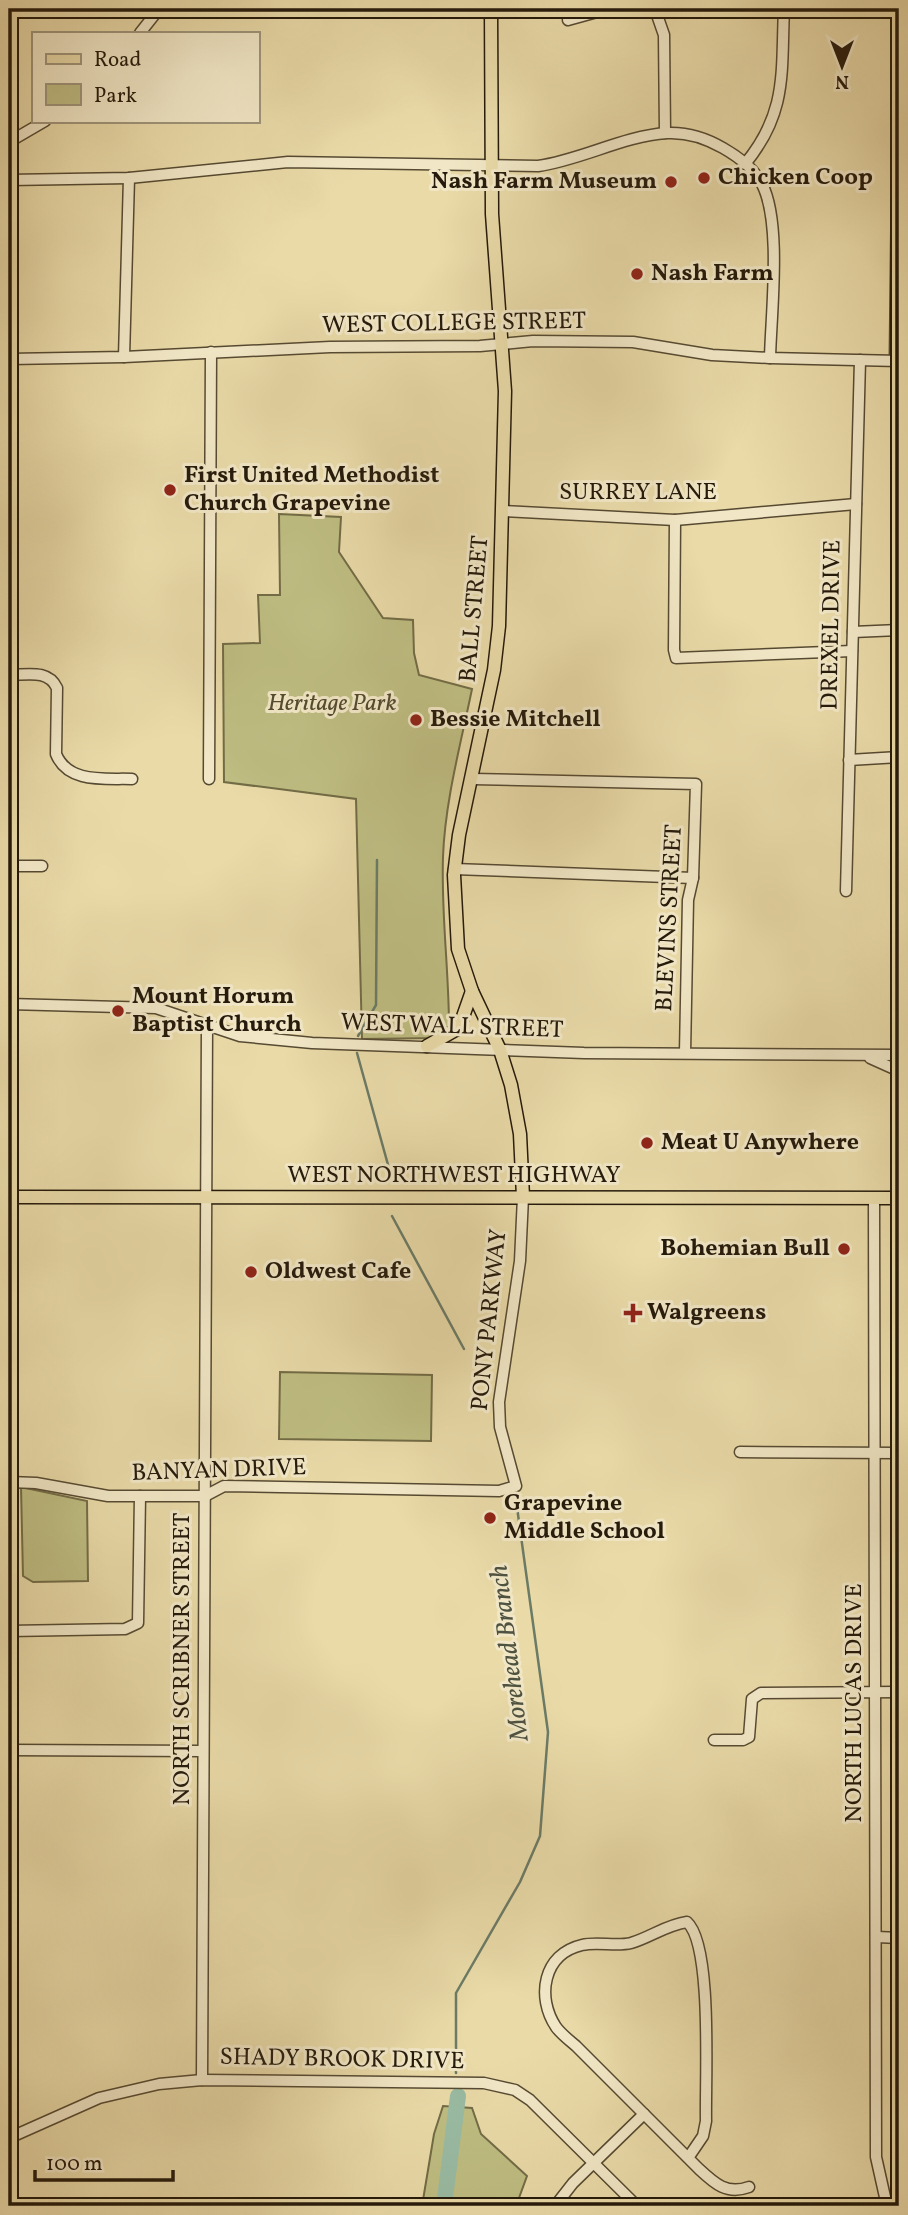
<svg xmlns="http://www.w3.org/2000/svg" width="908" height="2215" font-family="Vollkorn,serif">
<style>
.green{fill:#bebd82;stroke:#726c46;stroke-width:2}
.lines{fill:none;stroke-linecap:round;stroke-linejoin:round}
.stream{stroke:#6b7b66;stroke-width:2.5}
.river{stroke:#99bba3;stroke-width:16}
.minor-casing{stroke:#564a32;stroke-width:13}
.major-casing{stroke:#251a0b;stroke-width:15}
.minor{stroke:#f1e7c6;stroke-width:10}
.major{stroke:#e9daa8;stroke-width:12}
.rail-casing{stroke:#251a0b;stroke-width:5}
.rail{stroke:#f1e7c6;stroke-width:2.5;stroke-dasharray:8;stroke-linecap:butt}
.poi-dot{fill:#8f2418;stroke:#f1e7c6;stroke-width:2.5}
.labels{text-anchor:middle;dominant-baseline:central;stroke-width:6;stroke-linejoin:round;paint-order:stroke}
.poi-label{font-size:24px;font-weight:bold;fill:#251a0b;stroke:#f1e7c6;text-anchor:start}
.street-label{font-size:24px;fill:#251a0b;stroke:#f1e7c6}
.park-label{font-size:24px;font-style:italic;fill:#534b2f;stroke:#f1e7c6}
.water-label{font-size:26px;font-style:italic;fill:#4e5240;stroke:#f1e7c6}
</style>
<rect width="100%" height="100%" fill="#e9daa8"/>
<filter id="stains"><feTurbulence type="fractalNoise" baseFrequency=".00286" numOctaves="4"/><feColorMatrix values="0 0 0 0 .2 0 0 0 0 .09 0 0 0 0 .02 0 0 0 .5 -.17"/></filter>
<radialGradient id="worn" r=".72"><stop offset=".6" stop-color="#630" stop-opacity="0"/><stop offset="1" stop-color="#630" stop-opacity=".3"/></radialGradient>
<g class="green">
<path d="M279 514 341 517 339 552 383 618 413 620 414 653 419 675 472 689C461 743 445 801 443 857 441 914 449 970 449 1027L440 1038 362 1039 356 799 224 782 223 644 260 643 258 595H280Z"/>
<path d="M280 1372 432 1375 431 1441 279 1439Z"/>
<path d="M21 1487 87 1501 88 1581 33 1582 23 1576Z"/>
<path d="M443 2106 472 2108 481 2134 527 2176 516 2206H422L434 2134Z"/>
</g>
<g class="lines">
<g class="stream">
<path d="M358 1036 376 1005 377 860"/>
<path d="M357 1053 390 1172"/>
<path d="M392 1216 464 1349"/>
<path d="M456 2073V1993L520 1882 540 1836 548 1732 516 1500"/>
</g>
<path class="river" d="M444 2206 458 2096"/>
<defs>
<g id="minor">
<path d="M648 9 656 12 664 35 665 133"/>
<path d="M568 20 608 9"/>
<path d="M140 33 159 9"/>
<path d="M9 142 45 121"/>
<path d="M745 164C788 112 781 72 784 9"/>
<path d="M9 180 129 178 288 162 538 166C581 160 623 136 667 133 687 132 706 138 723 148 737 156 754 168 762 184 782 223 771 313 770 358"/>
<path d="M124 357 129 178"/>
<path d="M9 359 124 357 330 347 480 346 533 341 633 342 712 355 770 358 899 361"/>
<path d="M895 361 899 9"/>
<path d="M504 511 675 520 856 504"/>
<path d="M675 520 674 650 676 658 852 651"/>
<path d="M853 632 899 630"/>
<path d="M9 675C27 675 48 669 57 688L56 754C68 784 106 778 132 779"/>
<path d="M849 760 899 757"/>
<path d="M209 779 211 352"/>
<path d="M473 779 696 784 693 878 688 900 685 1053"/>
<path d="M9 866H42"/>
<path d="M454 869 693 878"/>
<path d="M846 891 860 360"/>
<path d="M9 1004 156 1008 240 1036 312 1043 584 1053 899 1055"/>
<path d="M870 1058 899 1071"/>
<path d="M874 1198 876 2157 887 2206"/>
<path d="M740 1452 899 1453"/>
<path d="M9 1482 36 1483 108 1496H205L224 1486 499 1491 516 1486 500 1427 499 1402 520 1261 523 1197"/>
<path d="M9 1631 125 1629 138 1623 140 1496"/>
<path d="M714 1740H743L749 1737 752 1699 761 1693 899 1692"/>
<path d="M9 1750 203 1751"/>
<path d="M877 1937 899 1938"/>
<path d="M202 2080 207 1026"/>
<path d="M9 2138 99 2098 159 2084 202 2080 484 2083 515 2090 530 2100 637 2206"/>
<path d="M688 2158 703 2136 706 2121C705 2083 713 1945 687 1922 666 1925 651 1937 631 1943 615 1947 598 1941 582 1945 543 1954 536 1997 556 2027 561 2034 569 2040 576 2046L699 2169C715 2184 727 2195 749 2187"/>
<path d="M555 2206 573 2183 644 2114"/>
</g>
<g id="major">
<path d="M491 9 492 214 505 391 499 626 494 670 459 835 454 875 458 949 472 991 500 1050 511 1085 520 1134 523 1197"/>
<path d="M427 1046 459 1028 472 991"/>
<path d="M9 1197 899 1198"/>
</g>
</defs>
<use href="#minor" class="minor-casing"/>
<use href="#major" class="major-casing"/>
<use href="#minor" class="minor"/>
<use href="#major" class="major"/>
<defs>
<path id="rail" d="M9 16 51 9"/>
</defs>
<use href="#rail" class="rail-casing"/>
<use href="#rail" class="rail"/>
</g>
<g class="poi-dot">
<circle cx="704" cy="178" r="7"/>
<circle cx="671" cy="182" r="7"/>
<circle cx="637" cy="274" r="7"/>
<circle cx="170" cy="490" r="7"/>
<circle cx="416" cy="720" r="7"/>
<circle cx="118" cy="1011" r="7"/>
<circle cx="647" cy="1143" r="7"/>
<circle cx="844" cy="1249" r="7"/>
<circle cx="251" cy="1272" r="7"/>
<path d="M629.5 1302.5h7v7h7v7h-7v7h-7v-7h-7v-7h7z"/>
<circle cx="490" cy="1518" r="7"/>
</g>
<g class="labels">
<g class="poi-label">
<text x="718" y="178">Chicken Coop</text>
<text x="657" y="182" text-anchor="end">Nash Farm Museum</text>
<text x="651" y="274">Nash Farm</text>
<text x="184" y="476">First United Methodist<tspan x="184" dy="28">Church Grapevine</tspan></text>
<text x="430" y="720">Bessie Mitchell</text>
<text x="132" y="997">Mount Horum<tspan x="132" dy="28">Baptist Church</tspan></text>
<text x="661" y="1143">Meat U Anywhere</text>
<text x="830" y="1249" text-anchor="end">Bohemian Bull</text>
<text x="265" y="1272">Oldwest Cafe</text>
<text x="647" y="1313">Walgreens</text>
<text x="504" y="1504">Grapevine<tspan x="504" dy="28">Middle School</tspan></text>
</g>
<g class="street-label">
<text transform="translate(454 324) rotate(-1)">WEST COLLEGE STREET</text>
<text x="638" y="493">SURREY LANE</text>
<text transform="translate(475 609) rotate(-85)">BALL STREET</text>
<text transform="translate(832 625) rotate(-89)">DREXEL DRIVE</text>
<text transform="translate(670 918) rotate(-87)">BLEVINS STREET</text>
<text transform="translate(452 1027) rotate(2)">WEST WALL STREET</text>
<text x="454" y="1176">WEST NORTHWEST HIGHWAY</text>
<text transform="translate(490 1320) rotate(-84)">PONY PARKWAY</text>
<text transform="translate(219 1471) rotate(-2)">BANYAN DRIVE</text>
<text transform="translate(183 1659) rotate(-90)">NORTH SCRIBNER STREET</text>
<text transform="translate(855 1703) rotate(-90)">NORTH LUCAS DRIVE</text>
<text transform="translate(342 2060) rotate(1)">SHADY BROOK DRIVE</text>
</g>
<g class="park-label">
<text x="332" y="704">Heritage Park</text>
</g>
<g class="water-label">
<text transform="translate(510 1653) rotate(-97)">Morehead Branch</text>
</g>
</g>
<rect width="908" height="2215" fill="none" stroke="#e9daa8" stroke-width="35"/>
<rect x="10" y="10" width="887" height="2194" fill="none" stroke="#251a0b" stroke-width="3.5"/>
<rect x="18" y="18" width="873" height="2180" fill="none" stroke="#251a0b" stroke-width="2"/>
<rect x="32" y="32" width="228" height="91" fill="#f1e7c6" stroke="#9f957b" stroke-width="2"/>
<rect x="46" y="54" width="35" height="10" fill="#e9daa8" stroke="#9f957b" stroke-width="2"/>
<text x="94" y="66" font-size="21" fill="#251a0b">Road</text>
<rect x="46" y="84" width="35" height="21" fill="#bebd82" stroke="#9f957b" stroke-width="2"/>
<text x="94" y="102" font-size="21" fill="#251a0b">Park</text>
<g transform="translate(842 66) rotate(180)" stroke="#f1e7c6" stroke-width="5" paint-order="stroke">
<path d="M0-5L12 26L0 18L-12 26Z" fill="#251a0b"/>
<text y="-10" font-size="19" font-weight="bold" text-anchor="middle" fill="#251a0b">N</text>
</g>
<path d="M35 2170v10h138v-10" fill="none" stroke="#251a0b" stroke-width="3.5"/>
<text x="46" y="2170" font-size="21" fill="#251a0b" stroke="#f1e7c6" stroke-width="5" paint-order="stroke">100 m</text>
<rect width="100%" height="100%" filter="url(#stains)"/>
<rect width="100%" height="100%" fill="url(#worn)"/>
</svg>
